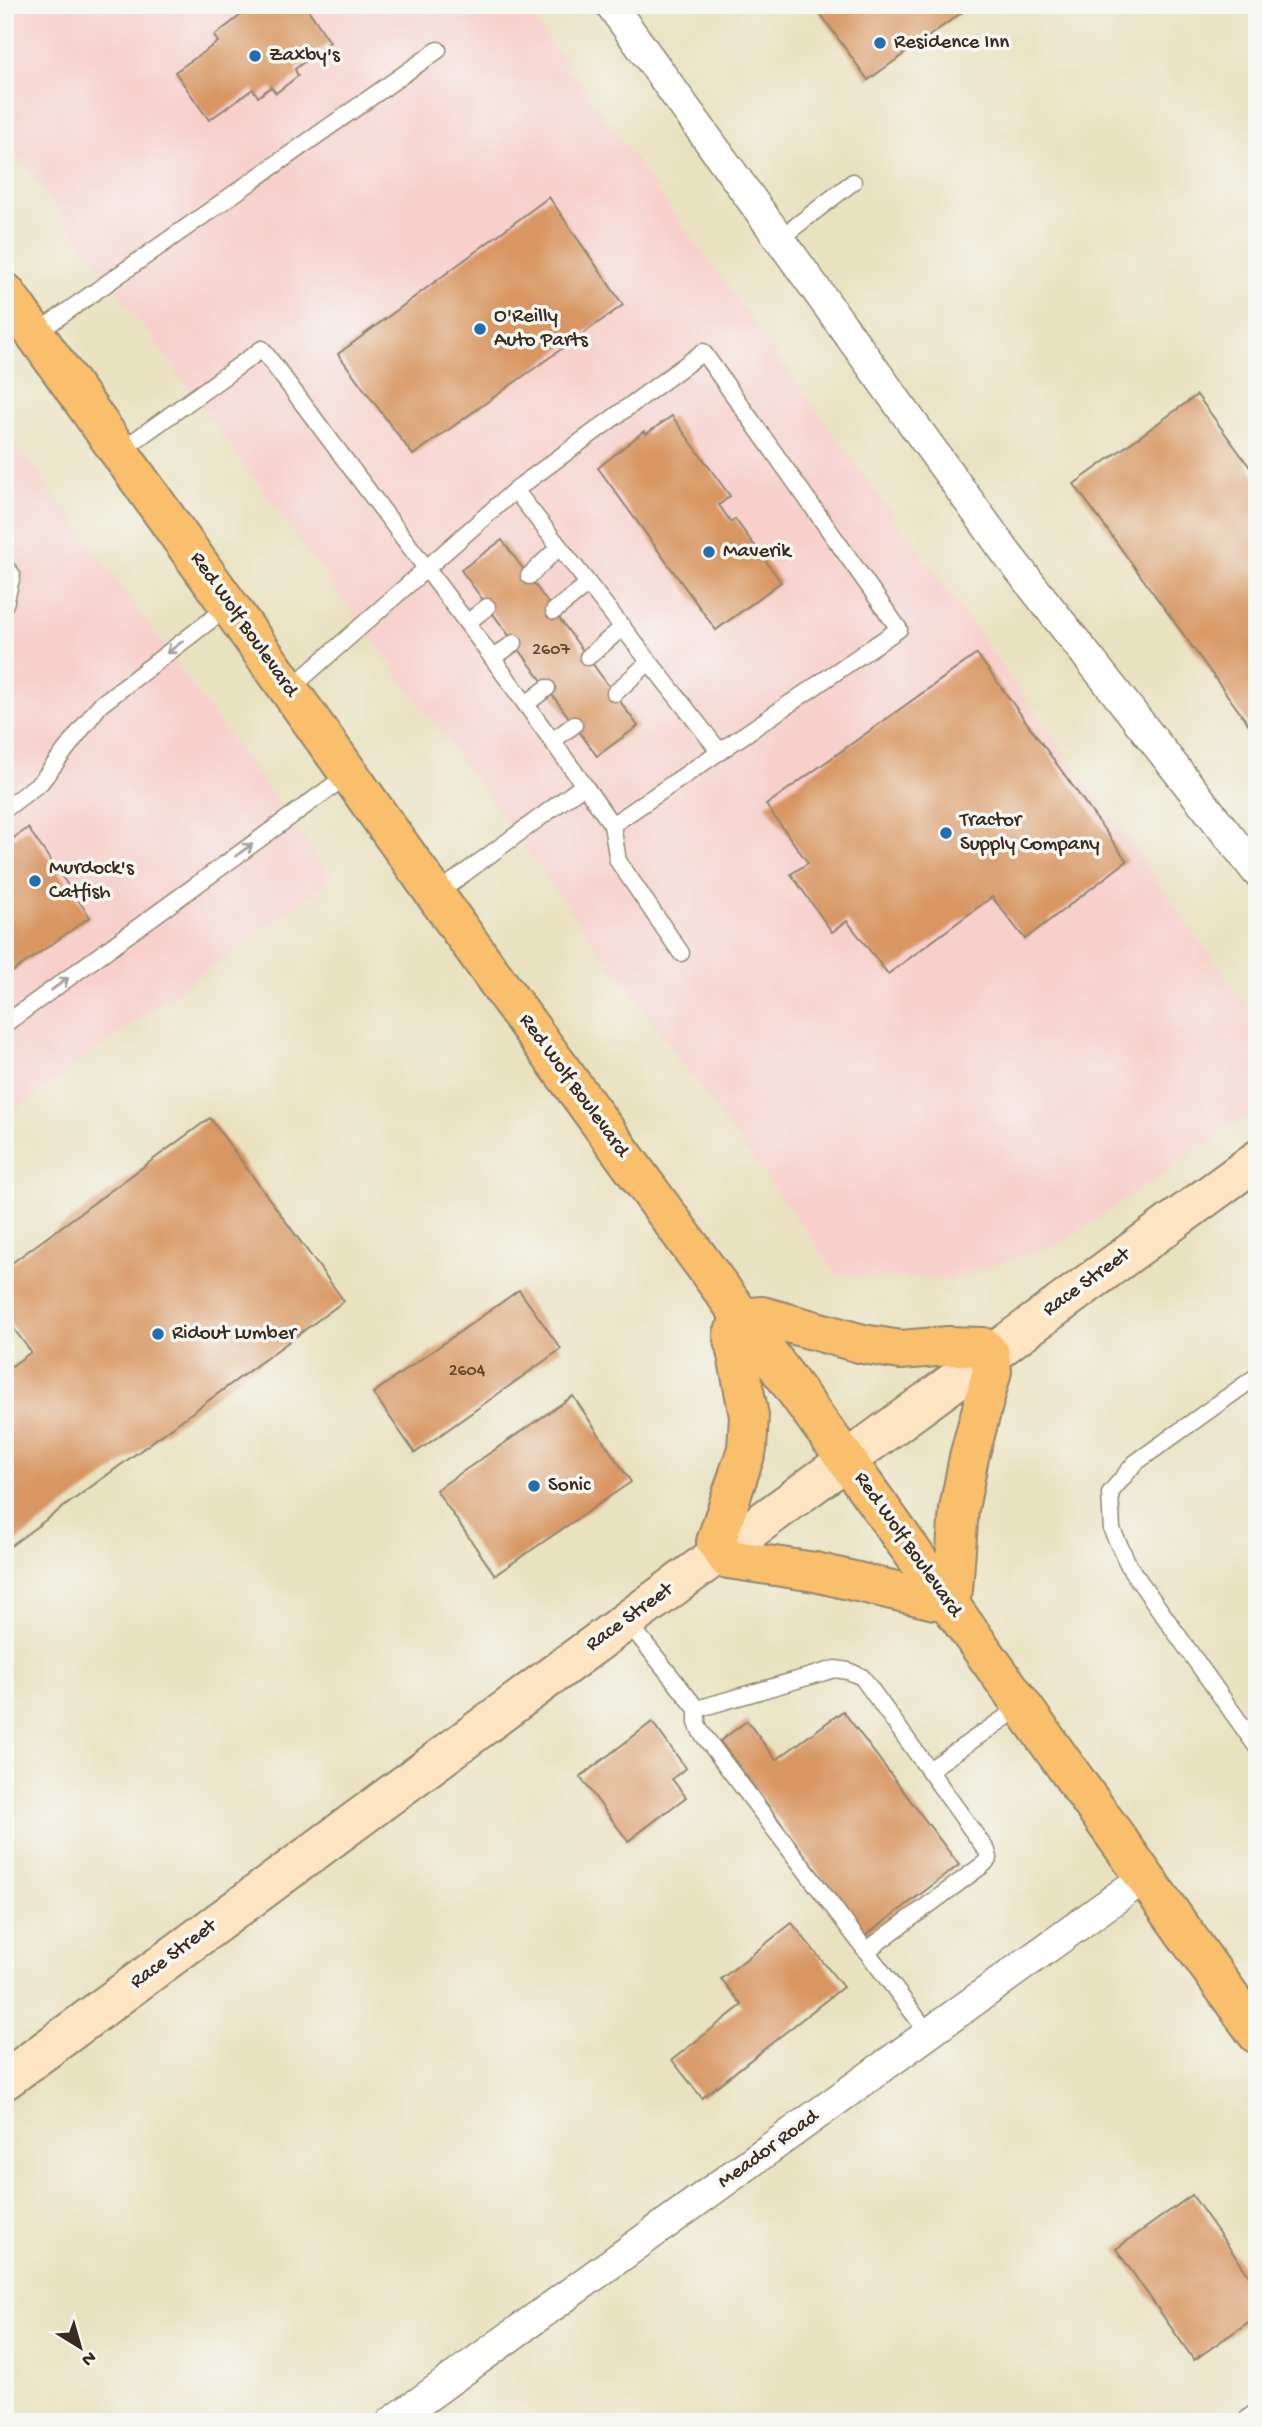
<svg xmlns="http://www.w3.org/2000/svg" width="1262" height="2427" font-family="'Gochi Hand',sans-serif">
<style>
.built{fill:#f7d0cc}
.building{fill:#d89662}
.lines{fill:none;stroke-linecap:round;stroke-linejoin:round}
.lane-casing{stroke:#92866f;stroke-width:19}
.street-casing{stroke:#92866f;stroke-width:33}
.secondary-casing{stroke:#92866f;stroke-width:42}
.highway-casing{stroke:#92866f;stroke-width:42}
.lane{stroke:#fff;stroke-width:16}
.street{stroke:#fff;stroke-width:30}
.secondary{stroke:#fde5c4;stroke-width:38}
.highway{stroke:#f9bf6c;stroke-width:38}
.oneway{stroke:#a79f9a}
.poi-dot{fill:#1f6fb2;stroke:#f6f6f2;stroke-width:2.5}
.labels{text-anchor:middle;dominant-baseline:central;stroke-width:7;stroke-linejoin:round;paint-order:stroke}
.number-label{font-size:18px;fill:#62452f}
.poi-label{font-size:21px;fill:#3b2a1e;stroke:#f6f6f2;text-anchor:start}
.street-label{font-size:21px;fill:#3b2a1e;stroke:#f6f6f2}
</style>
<rect width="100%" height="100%" fill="#f6f6f2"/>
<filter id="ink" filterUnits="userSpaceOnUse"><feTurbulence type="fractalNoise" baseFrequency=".0143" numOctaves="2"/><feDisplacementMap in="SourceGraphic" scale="14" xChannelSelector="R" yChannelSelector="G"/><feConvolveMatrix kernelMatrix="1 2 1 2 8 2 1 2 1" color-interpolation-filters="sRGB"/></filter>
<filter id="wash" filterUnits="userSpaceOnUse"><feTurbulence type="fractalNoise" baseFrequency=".00686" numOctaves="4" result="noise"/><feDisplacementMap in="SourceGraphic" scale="28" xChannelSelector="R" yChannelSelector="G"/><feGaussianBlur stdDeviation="1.57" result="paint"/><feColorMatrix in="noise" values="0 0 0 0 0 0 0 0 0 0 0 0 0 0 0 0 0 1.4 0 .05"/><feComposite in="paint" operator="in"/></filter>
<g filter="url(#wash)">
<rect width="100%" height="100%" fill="#e9e2c0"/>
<g class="built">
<path d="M5 5H524L1257 1019V1109L1064 1242 950 1280 838 1276 5 138Z"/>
<path d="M5 427 333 879 5 1117Z"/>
</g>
<g id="blocks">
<g class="building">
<path d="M254 5H305L330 42 295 69 298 76 276 93 271 87 258 97 253 89 209 120 175 72 218 42 214 36Z"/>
<path d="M814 5H972L868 80Z"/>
<path d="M549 197 623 305 413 455 338 354Z"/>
<path d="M1197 395 1257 477V736L1074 484Z"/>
<path d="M672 416 730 496 719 505 731 522 735 519 781 582 716 630 598 468 644 431 646 434Z"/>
<path d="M502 540 638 726 597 756 461 570Z"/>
<path d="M977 654 1127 861 1025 939 992 897 888 974 847 921 832 932 791 874 808 863 766 805Z"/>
<path d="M28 828 90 917 5 977V844Z"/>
<path d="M210 1118 344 1301 5 1550V1371L31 1352 5 1317V1268Z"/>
<path d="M519 1290 561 1349 415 1453 373 1393Z"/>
<path d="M573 1396 631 1482 495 1575 436 1490Z"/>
<path d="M843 1711 959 1865 865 1936 720 1741 747 1721 776 1760Z"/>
<path d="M652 1722 686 1768 672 1779 686 1797 628 1841 580 1777Z"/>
<path d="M792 1923 843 1987 702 2098 672 2060 742 2005 721 1979Z"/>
<path d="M1192 2195 1257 2287V2316L1194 2360 1116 2249Z"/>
</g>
</g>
</g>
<g filter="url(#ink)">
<use href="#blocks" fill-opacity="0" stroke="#92866f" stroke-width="2"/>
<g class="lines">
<defs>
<g id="lane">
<path d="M779 239 853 182"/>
<path d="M35 334 438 50"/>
<path d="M119 452 262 349 467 623 584 785 435 895"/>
<path d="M515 490 720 752"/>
<path d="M5 566 12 575 5 604"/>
<path d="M529 576 559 547"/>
<path d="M554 611 588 584"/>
<path d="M467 623 487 607"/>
<path d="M588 657 623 627"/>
<path d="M493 658 514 643"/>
<path d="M289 690 515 490 703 352 899 629 612 825 584 785"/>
<path d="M615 693 649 662"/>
<path d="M526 704 547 688"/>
<path d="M552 741 574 725"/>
<path d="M5 809 41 782 100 705 229 606"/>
<path d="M612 825 618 861 681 953"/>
<path d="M5 1024 349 774"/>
<path d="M1257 1376 1135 1463 1110 1493 1112 1530 1130 1568 1257 1747"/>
<path d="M627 1621 697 1709 835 1669 848 1671 862 1677 987 1851 989 1858 984 1864 866 1951"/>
<path d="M697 1709V1723L701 1732 929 2034"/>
<path d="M929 1770 1022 1706"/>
</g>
<g id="street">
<path d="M611 5 1007 554 1257 872"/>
<path d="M392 2422 1145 1877"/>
<path d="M1254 2422 1257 2420"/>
</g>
<path id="secondary" d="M5 2080 554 1674 1257 1160"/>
<g id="highway">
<path d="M5 292 519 1012 847 1461 1257 2034"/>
<path d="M762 1316 863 1344 901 1350 948 1346 983 1347 990 1354 992 1371 969 1457 959 1509 953 1590 945 1598 935 1600 815 1572 728 1559 716 1542 747 1449 749 1416 733 1334 742 1318Z"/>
</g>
</defs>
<use href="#lane" class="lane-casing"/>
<use href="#street" class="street-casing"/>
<use href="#secondary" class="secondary-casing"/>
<use href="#highway" class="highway-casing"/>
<use href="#lane" class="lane"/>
<use href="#street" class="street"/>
<use href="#secondary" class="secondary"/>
<use href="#highway" class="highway"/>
</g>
<defs><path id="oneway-shaft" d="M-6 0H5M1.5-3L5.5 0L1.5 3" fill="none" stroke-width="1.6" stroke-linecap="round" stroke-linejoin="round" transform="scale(1.75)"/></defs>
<g class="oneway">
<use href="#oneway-shaft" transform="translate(175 647) rotate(143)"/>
<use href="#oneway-shaft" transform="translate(244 850) rotate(-36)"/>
<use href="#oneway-shaft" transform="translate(60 984) rotate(-36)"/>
</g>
</g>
<g class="poi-dot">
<circle cx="880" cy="43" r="7"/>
<circle cx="255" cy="56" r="7"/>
<circle cx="480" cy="329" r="7"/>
<circle cx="709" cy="552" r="7"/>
<circle cx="946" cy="833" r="7"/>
<circle cx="35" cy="881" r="7"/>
<circle cx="158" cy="1334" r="7"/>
<circle cx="534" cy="1486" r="7"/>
</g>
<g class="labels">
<g class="number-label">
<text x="551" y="650">2607</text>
<text x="467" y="1371">2604</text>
</g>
<g class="poi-label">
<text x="894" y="43">Residence Inn</text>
<text x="269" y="56">Zaxby's</text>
<text x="494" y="317">O'Reilly<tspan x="494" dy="24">Auto Parts</tspan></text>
<text x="723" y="552">Maverik</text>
<text x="960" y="821">Tractor<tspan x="960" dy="24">Supply Company</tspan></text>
<text x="49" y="869">Murdock's<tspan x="49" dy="24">Catfish</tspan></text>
<text x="172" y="1334">Ridout Lumber</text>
<text x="548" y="1486">Sonic</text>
</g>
<g class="street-label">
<text transform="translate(243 625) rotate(55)">Red Wolf Boulevard</text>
<text transform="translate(573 1086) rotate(54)">Red Wolf Boulevard</text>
<text transform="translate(1087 1283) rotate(-36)">Race Street</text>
<text transform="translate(907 1545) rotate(55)">Red Wolf Boulevard</text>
<text transform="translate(630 1618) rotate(-36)">Race Street</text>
<text transform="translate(174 1955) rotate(-37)">Race Street</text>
<text transform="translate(769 2150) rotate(-36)">Meador Road</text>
</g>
</g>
<rect width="1262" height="2427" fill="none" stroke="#f6f6f2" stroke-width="28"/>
<g transform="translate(80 2347) rotate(143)" stroke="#f6f6f2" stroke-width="5" paint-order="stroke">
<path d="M0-5L12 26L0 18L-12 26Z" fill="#3b2a1e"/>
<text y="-10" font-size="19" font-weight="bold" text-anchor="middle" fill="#3b2a1e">N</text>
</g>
</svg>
